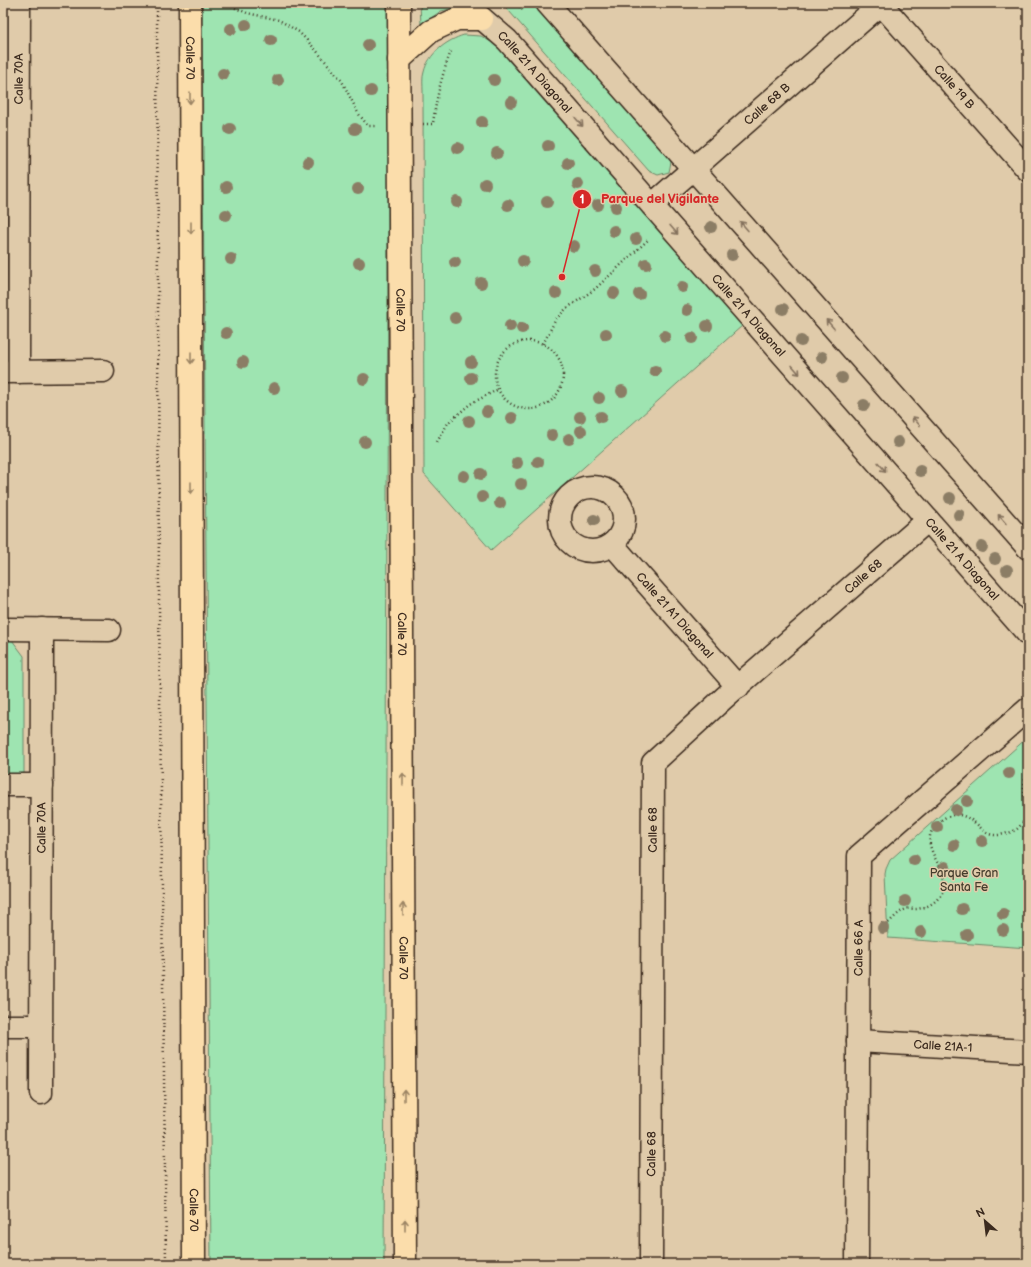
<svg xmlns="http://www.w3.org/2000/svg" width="1031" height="1267" font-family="'Balsamiq Sans',sans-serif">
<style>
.green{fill:#9ee4b1;stroke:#6c8768}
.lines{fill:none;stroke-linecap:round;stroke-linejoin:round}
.street-casing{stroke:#3b2a1e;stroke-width:25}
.secondary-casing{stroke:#3b2a1e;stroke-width:25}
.primary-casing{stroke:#3b2a1e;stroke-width:25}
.path{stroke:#3b2a1e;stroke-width:2.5;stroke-dasharray:1 3;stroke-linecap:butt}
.street{stroke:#e0cbaa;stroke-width:22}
.secondary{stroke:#e0cbaa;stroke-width:22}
.primary{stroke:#fbddab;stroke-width:22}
.tree{fill:#8b7d65}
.oneway{stroke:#9b8464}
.oneway2{stroke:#85725d}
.labels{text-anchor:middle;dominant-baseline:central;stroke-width:3;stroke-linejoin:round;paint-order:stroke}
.street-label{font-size:12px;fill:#3b2a1e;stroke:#e0cbaa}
.park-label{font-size:12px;fill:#453d2d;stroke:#e0cbaa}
.leader{fill:none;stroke:#d62828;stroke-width:1.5}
.callout-dot{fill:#d62828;stroke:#e0cbaa;stroke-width:1.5}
.mark-label{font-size:12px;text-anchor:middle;font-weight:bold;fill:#fff}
.callout-label{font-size:13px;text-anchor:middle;font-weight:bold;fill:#d62828;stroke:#e0cbaa;stroke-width:3;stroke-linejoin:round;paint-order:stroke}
</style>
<rect width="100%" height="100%" fill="#e0cbaa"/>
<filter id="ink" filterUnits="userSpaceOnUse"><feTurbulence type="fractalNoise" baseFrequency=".025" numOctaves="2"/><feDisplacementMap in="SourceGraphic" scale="8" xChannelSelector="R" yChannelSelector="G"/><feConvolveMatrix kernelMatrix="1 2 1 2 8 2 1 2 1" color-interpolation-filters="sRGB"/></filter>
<g filter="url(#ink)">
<g class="green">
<path d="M202 3H388L389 15 384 1264H211Z"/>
<path d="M420 3H461L464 6 441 11 421 25Z"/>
<path d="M502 3H536L667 154 671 162 669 172 658 175 649 171Z"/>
<path d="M3 11 5 13 9 328 3 334Z"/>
<path d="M464 35 481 36 498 46 743 325 491 550 424 474 423 91C423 85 422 77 424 72 428 54 447 40 464 35Z"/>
<path d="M3 640H12L24 656V775H3Z"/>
<path d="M1028 737V948L888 938 885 874 886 869 890 860Z"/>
</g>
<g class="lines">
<defs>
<g id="street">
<path id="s1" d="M880 3 1028 170"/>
<path id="s2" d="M652 205 882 3"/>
<path d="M4 372 103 371"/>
<path id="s3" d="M18 372 19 3"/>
<circle cx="592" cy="519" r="32"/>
<path id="s4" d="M612 544 738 687"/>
<path d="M3 629 109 630"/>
<path d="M3 785H42"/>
<path d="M3 1026H41"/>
<path id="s5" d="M858 1041 1028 1051"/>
<path id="s6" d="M41 1093 42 629"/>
<path id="s7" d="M651 1264 653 763 724 698 928 520"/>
<path id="s8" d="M857 1264 859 856 1028 709"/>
</g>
<g id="secondary">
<path id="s9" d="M464 3 507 40 1028 634"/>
<path d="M547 3 1028 548"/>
</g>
<g id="primary">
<path id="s10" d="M190 3 194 1264"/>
<path id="s11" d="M399 3 405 1264"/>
<path d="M399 60 431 31 457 19H482"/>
</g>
</defs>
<use href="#street" class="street-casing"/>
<use href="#secondary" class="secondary-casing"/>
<use href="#primary" class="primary-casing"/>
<g class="path">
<path d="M157 3 159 605 166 1264"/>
<path d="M224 3 247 13 279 20 299 32 315 49 342 81 358 113 368 126H377"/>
<path d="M517 3 524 12"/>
<path d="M423 124H433C436 98 442 74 452 49"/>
<circle cx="529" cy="375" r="34"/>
<path d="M543 344 556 319 567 308 595 289 649 239"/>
<path d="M437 442 448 423 470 404 497 390"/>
<path d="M881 923 887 924C893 919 899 911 907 909 909 908 913 909 916 909 925 908 934 904 939 897 960 873 912 849 937 824 948 812 963 812 975 823 980 826 983 832 989 834 995 836 1001 835 1007 833 1012 832 1017 830 1020 826 1030 814 1026 807 1024 794 1023 785 1026 776 1028 767"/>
</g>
<use href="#street" class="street"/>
<use href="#secondary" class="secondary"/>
<use href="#primary" class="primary"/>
</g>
<g class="tree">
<circle cx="246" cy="25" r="6"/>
<circle cx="231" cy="29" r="6"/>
<circle cx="271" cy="40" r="6"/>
<circle cx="368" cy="45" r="6"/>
<circle cx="223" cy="74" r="6"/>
<circle cx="278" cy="80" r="6"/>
<circle cx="494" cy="80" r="6"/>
<circle cx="371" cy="91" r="6"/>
<circle cx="511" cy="102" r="6"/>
<circle cx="482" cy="122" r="6"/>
<circle cx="230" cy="129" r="6"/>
<circle cx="355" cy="129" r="6"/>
<circle cx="548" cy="146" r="6"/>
<circle cx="458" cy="148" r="6"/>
<circle cx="497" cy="153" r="6"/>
<circle cx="308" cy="162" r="6"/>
<circle cx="568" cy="163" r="6"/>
<circle cx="485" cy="184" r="6"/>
<circle cx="578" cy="184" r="6"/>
<circle cx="226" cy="187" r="6"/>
<circle cx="358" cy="189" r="6"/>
<circle cx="457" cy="202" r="6"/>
<circle cx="547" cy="202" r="6"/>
<circle cx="508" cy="205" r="6"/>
<circle cx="598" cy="205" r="6"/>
<circle cx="616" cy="207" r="6"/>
<circle cx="226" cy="215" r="6"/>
<circle cx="711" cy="227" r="6"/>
<circle cx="614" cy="231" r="6"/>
<circle cx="636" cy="239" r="6"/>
<circle cx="574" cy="246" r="6"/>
<circle cx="732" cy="255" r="6"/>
<circle cx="231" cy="259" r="6"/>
<circle cx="523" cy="261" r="6"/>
<circle cx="455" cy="262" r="6"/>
<circle cx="359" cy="263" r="6"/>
<circle cx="646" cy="264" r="6"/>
<circle cx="595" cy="271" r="6"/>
<circle cx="481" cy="283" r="6"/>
<circle cx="682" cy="287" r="6"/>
<circle cx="556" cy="293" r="6"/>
<circle cx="614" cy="293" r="6"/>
<circle cx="639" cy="294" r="6"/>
<circle cx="783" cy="309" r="6"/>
<circle cx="687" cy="310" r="6"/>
<circle cx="455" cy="318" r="6"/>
<circle cx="510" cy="326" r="6"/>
<circle cx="707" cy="326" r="6"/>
<circle cx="522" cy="328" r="6"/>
<circle cx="226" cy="333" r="6"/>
<circle cx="606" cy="334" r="6"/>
<circle cx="665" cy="336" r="6"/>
<circle cx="692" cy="338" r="6"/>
<circle cx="801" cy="341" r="6"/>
<circle cx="822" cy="357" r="6"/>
<circle cx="243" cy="362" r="6"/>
<circle cx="471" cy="362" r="6"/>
<circle cx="655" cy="371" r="6"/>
<circle cx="471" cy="378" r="6"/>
<circle cx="842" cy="378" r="6"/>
<circle cx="364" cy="379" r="6"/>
<circle cx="274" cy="388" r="6"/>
<circle cx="622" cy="391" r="6"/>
<circle cx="599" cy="398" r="6"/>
<circle cx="864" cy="405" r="6"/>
<circle cx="487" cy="412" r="6"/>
<circle cx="580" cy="417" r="6"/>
<circle cx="601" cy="417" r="6"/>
<circle cx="512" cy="418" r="6"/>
<circle cx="469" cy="421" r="6"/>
<circle cx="581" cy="431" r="6"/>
<circle cx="552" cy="435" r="6"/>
<circle cx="569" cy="439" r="6"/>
<circle cx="365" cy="442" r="6"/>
<circle cx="898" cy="442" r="6"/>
<circle cx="538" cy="462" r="6"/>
<circle cx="517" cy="463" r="6"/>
<circle cx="920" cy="471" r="6"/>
<circle cx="481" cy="474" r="6"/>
<circle cx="464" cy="476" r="6"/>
<circle cx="521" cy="484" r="6"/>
<circle cx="482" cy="497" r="6"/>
<circle cx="950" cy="498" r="6"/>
<circle cx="500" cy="503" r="6"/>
<circle cx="959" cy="515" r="6"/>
<circle cx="594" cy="520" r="6"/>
<circle cx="982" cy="547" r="6"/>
<circle cx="995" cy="559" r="6"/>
<circle cx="1007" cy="570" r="6"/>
<circle cx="1009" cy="773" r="6"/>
<circle cx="967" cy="801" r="6"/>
<circle cx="956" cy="810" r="6"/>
<circle cx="937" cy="827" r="6"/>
<circle cx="982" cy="841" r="6"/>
<circle cx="954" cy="845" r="6"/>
<circle cx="914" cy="860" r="6"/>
<circle cx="945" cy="867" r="6"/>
<circle cx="905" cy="901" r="6"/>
<circle cx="962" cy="909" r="6"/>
<circle cx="1003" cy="914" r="6"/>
<circle cx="883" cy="928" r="6"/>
<circle cx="1003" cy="930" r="6"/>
<circle cx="921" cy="932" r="6"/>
<circle cx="967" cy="935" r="6"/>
</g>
<defs><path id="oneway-shaft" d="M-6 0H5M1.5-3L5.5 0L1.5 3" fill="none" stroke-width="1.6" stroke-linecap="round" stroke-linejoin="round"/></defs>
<g class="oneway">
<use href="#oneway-shaft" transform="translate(190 98) rotate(90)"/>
<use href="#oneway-shaft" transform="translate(191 228) rotate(90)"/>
<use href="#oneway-shaft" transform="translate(191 358) rotate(90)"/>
<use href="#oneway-shaft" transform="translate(191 488) rotate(90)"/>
<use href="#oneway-shaft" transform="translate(403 779) rotate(-90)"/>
<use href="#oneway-shaft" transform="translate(403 909) rotate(-90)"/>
<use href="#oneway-shaft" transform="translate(404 1095) rotate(-90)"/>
<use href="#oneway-shaft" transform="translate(405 1225) rotate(-90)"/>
</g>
<g class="oneway2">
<use href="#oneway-shaft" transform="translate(579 122) rotate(49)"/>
<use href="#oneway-shaft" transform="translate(744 226) rotate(-131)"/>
<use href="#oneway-shaft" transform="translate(674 230) rotate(49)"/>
<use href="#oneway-shaft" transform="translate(830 324) rotate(-131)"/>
<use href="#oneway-shaft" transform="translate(796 370) rotate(49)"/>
<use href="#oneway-shaft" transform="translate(916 421) rotate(-131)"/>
<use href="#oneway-shaft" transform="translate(882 467) rotate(49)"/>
<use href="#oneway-shaft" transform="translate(1002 519) rotate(-131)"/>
</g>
</g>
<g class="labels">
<g class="street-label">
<text stroke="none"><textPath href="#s10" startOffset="55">Calle 70</textPath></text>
<text stroke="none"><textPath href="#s9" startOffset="99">Calle 21 A Diagonal</textPath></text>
<text stroke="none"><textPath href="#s3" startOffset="293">Calle 70A</textPath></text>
<text stroke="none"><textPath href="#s1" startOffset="112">Calle 19 B</textPath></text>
<text stroke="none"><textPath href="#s2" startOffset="153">Calle 68 B</textPath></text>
<text stroke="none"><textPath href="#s11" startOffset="307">Calle 70</textPath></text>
<text stroke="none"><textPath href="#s9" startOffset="423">Calle 21 A Diagonal</textPath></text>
<text stroke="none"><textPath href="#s9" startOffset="747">Calle 21 A Diagonal</textPath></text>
<text stroke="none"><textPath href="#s7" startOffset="782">Calle 68</textPath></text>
<text stroke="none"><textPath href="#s4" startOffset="95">Calle 21 A1 Diagonal</textPath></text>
<text stroke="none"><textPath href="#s11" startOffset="631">Calle 70</textPath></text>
<text stroke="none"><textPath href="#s6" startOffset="265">Calle 70A</textPath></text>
<text stroke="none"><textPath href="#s7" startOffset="434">Calle 68</textPath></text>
<text stroke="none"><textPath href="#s8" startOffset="316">Calle 66 A</textPath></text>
<text stroke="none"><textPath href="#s11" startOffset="955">Calle 70</textPath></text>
<text stroke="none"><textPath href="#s5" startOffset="85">Calle 21A-1</textPath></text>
<text stroke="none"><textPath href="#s7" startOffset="110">Calle 68</textPath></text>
<text stroke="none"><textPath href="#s10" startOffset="1207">Calle 70</textPath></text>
</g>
<g class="park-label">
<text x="964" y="873">Parque Gran<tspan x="964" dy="14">Santa Fe</tspan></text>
</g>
</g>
<path class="leader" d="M562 277L582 199"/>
<g class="callout-dot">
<circle cx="562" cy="277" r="4"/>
<circle cx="582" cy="199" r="10"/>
</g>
<g class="mark-label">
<text x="582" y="203">1</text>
</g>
<g class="callout-label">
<text x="660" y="203">Parque del Vigilante</text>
</g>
<rect width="1031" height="1267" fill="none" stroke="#e0cbaa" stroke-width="16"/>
<rect x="8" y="8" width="1015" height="1251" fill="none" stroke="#3b2a1e" stroke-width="1.5" filter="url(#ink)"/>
<g transform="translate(985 1221) rotate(332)" stroke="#e0cbaa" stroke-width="3" paint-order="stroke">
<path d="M0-3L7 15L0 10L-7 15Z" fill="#3b2a1e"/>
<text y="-6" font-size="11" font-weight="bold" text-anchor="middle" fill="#3b2a1e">N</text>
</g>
</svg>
